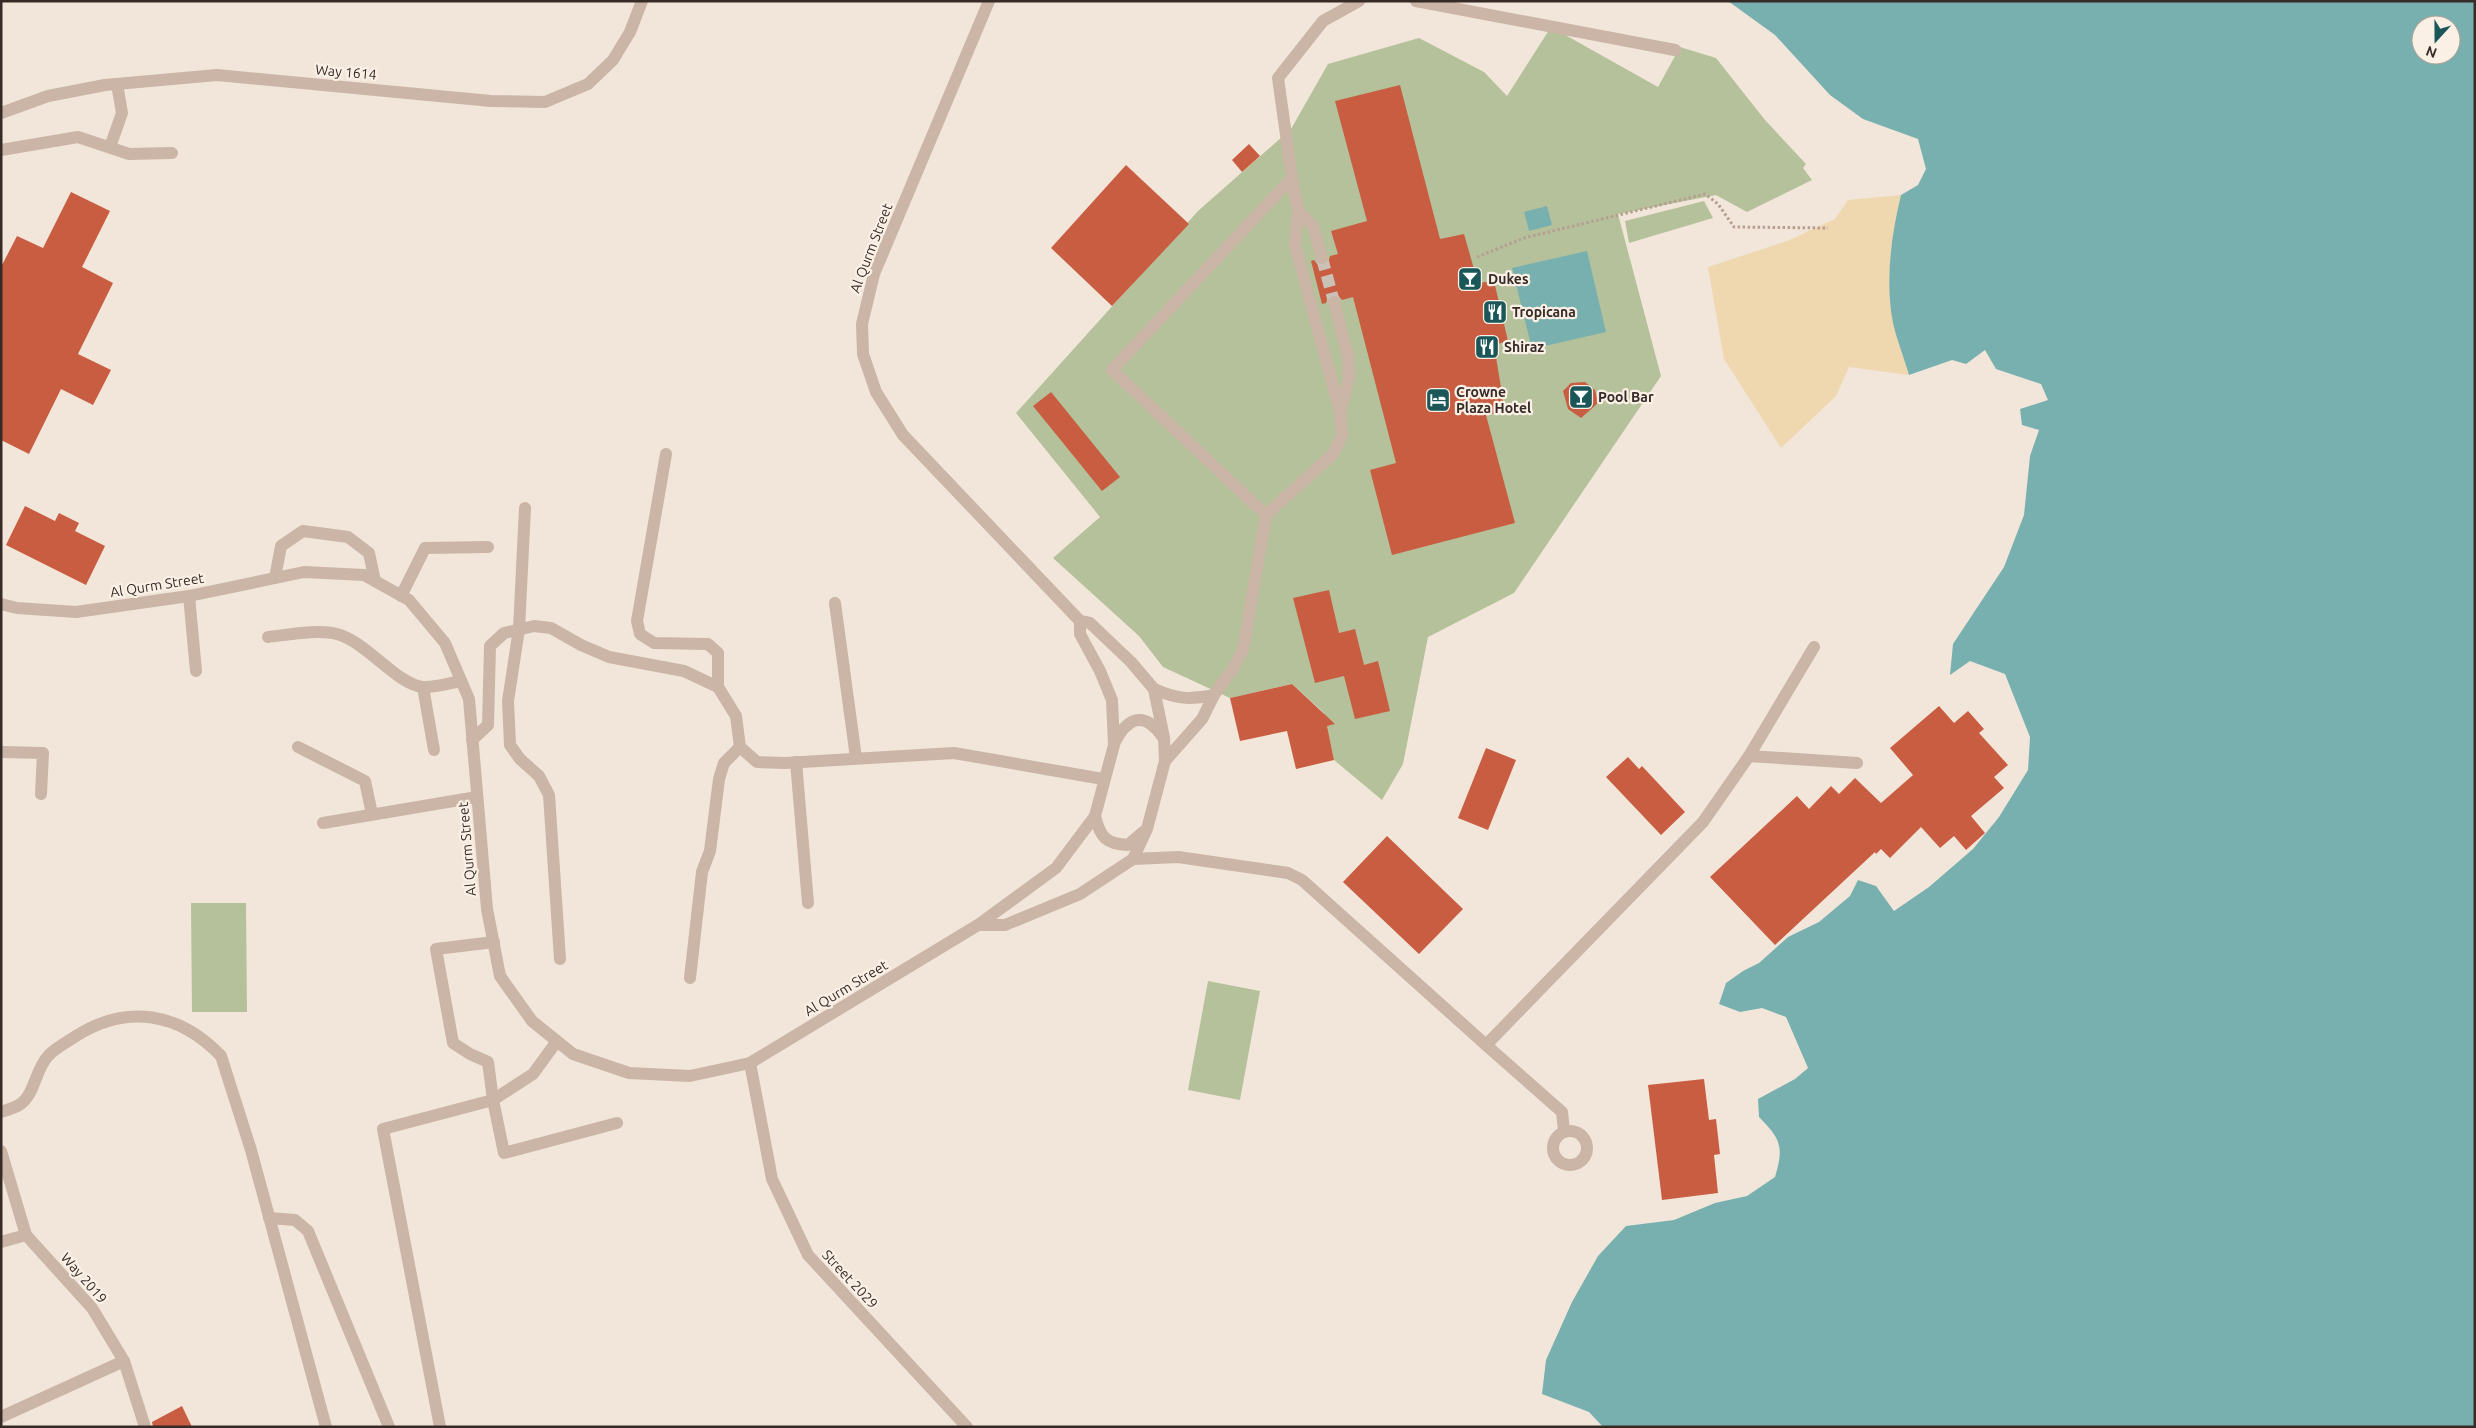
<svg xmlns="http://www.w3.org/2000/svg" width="2476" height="1428" font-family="Ubuntu,sans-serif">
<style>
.green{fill:#b5c19a}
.sand{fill:#efd7af}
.water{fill:#78b0b0;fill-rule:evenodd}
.building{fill:#c95d41}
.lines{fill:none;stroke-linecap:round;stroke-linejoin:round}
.minor-tunnel{stroke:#ccc1b6;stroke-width:12;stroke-dasharray:12 6;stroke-linecap:butt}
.path{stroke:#b69f90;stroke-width:3;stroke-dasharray:2.5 2.5;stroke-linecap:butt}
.minor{stroke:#cab5a6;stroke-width:12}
.labels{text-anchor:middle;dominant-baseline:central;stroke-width:4.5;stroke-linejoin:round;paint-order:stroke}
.street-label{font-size:14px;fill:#362b27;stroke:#faf0e6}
.poi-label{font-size:14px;font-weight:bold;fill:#362b27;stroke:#faf0e6;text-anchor:start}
</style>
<rect width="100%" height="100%" fill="#f2e6da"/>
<g class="green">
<path d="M1551 27 1658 87 1680 47 1716 58 1765 120 1806 164 1803 168 1812 180 1747 212 1716 195 1618 214 1661 376 1514 593 1428 637 1403 764 1382 800 1334 760 1324 713 1292 684 1230 698 1163 667 1139 636 1053 558 1100 517 1016 413 1198 211 1291 129 1328 64 1419 38 1484 72 1507 96Z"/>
<path d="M1704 201 1713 218 1629 243 1625 221Z"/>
<path d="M191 903H246L247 1012H192Z"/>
<path d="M1208 981 1260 991 1240 1100 1188 1090Z"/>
</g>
<path class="sand" d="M1901 195C1891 236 1885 281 1894 323 1897 340 1904 358 1909 375L1849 367 1836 396 1781 448 1724 359 1708 267 1787 241 1835 219 1848 200Z"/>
<g class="water">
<path d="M1728 1H2475V1427H1603L1589 1412 1542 1394 1546 1360 1572 1302 1598 1256 1626 1226 1674 1220 1715 1203 1747 1196 1775 1177C1784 1147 1781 1139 1759 1117L1758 1099 1795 1079 1808 1068 1786 1017 1762 1008 1740 1012 1719 1004 1726 983 1743 971 1759 963 1788 937 1819 922 1850 896 1858 880 1876 886 1894 911 1929 887 1973 849 1999 817 2028 770 2030 737 2005 674 1970 661 1950 675 1953 644 2004 567 2024 515 2030 456 2039 430 2022 425 2020 409 2048 400 2041 384 1996 369 1985 350 1966 364 1952 360 1909 375C1904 358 1897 340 1893 323 1885 281 1891 236 1901 195L1918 185 1926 169 1918 139 1863 119 1830 95 1775 35ZM2421 25H2451V55H2421Z"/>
<path d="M1547 206 1552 225 1529 231 1524 212Z"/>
<path d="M1587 251 1606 332 1532 349 1512 268Z"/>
</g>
<g class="building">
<path d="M1400 85 1440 239 1464 234 1478 283 1494 281 1508 341 1494 345 1505 412 1486 415 1515 523 1392 555 1370 470 1396 463 1353 297 1342 300 1337 294H1332L1328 297 1326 303 1322 304 1311 261 1314 260 1317 264 1324 266 1328 263 1330 256 1338 254 1331 231 1367 221 1335 101Z"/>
<path d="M1249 144 1260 156 1242 172 1232 160Z"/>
<path d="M1126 165 1189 224 1112 306 1051 248Z"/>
<path d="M71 192 110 211 82 267 113 283 78 354 111 370 93 405 61 389 29 454 1 440V267L17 236 43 248Z"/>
<path d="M1585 382 1595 390 1598 403 1581 418 1568 409 1563 391 1571 383Z"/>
<path d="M1051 392 1120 477 1102 491 1033 406Z"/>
<path d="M25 506 55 521 59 513 79 523 75 531 105 546 86 585 6 545Z"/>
<path d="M1329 590 1339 633 1355 629 1364 665 1378 661 1390 711 1355 719 1344 676 1315 683 1293 598Z"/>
<path d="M1292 684 1335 724 1327 726 1334 760 1296 769 1287 731 1240 741 1230 698Z"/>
<path d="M1939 706 1954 723 1968 711 1984 729 1979 733 2008 765 1994 777 2004 788 1971 816 1985 833 1966 850 1954 836 1940 848 1921 827 1890 858 1881 849 1876 854 1875 852 1775 945 1710 877 1797 796 1809 809 1831 786 1839 794 1855 778 1881 803 1913 775 1890 748Z"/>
<path d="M1486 748 1516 760 1488 830 1458 818Z"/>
<path d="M1628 757 1639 769 1642 766 1685 812 1661 835 1606 777Z"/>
<path d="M1387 836 1463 909 1419 954 1343 882Z"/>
<path d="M1704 1079 1709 1120 1716 1119 1720 1154 1714 1155 1718 1193 1662 1200 1648 1085Z"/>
<path d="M182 1406 192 1427H153L152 1422Z"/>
</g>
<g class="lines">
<path class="minor-tunnel" d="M1322 258 1334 302"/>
<path class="path" d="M1477 257 1524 238 1705 194 1718 204 1734 227 1828 228"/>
<g class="minor">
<path d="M1416 1 1675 50"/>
<path d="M1 113 48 96 105 85 217 75 491 101 545 102 588 84 613 60 630 32 642 1"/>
<path d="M110 147 122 113 117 84"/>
<path d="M1 150 78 137 129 154 172 153"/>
<path d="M1292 178 1278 78 1323 21 1359 1"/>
<path d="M1298 211 1313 226 1322 258"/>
<path d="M1334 302 1348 356 1349 378 1340 412"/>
<path d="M666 454 637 621 640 634 654 643 708 644 718 653V687"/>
<path d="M525 508 519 629 508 701 510 745 520 759 539 776 549 795 560 959"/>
<path d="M275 578 281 546 303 531 348 537 369 553 375 581"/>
<path d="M189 596 196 671"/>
<path d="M401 596 425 548 488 547"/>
<path d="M835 603 856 758"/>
<path d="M1 604 17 608 76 612 189 596 304 572 364 575 409 600 445 643 469 699 487 909 500 976 532 1021 573 1054 629 1073 690 1076 750 1063 978 925 1056 868 1095 816 1114 745 1112 700 1100 671 1080 634V621"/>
<path d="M268 637C287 635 318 629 337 634 367 642 396 684 423 687 434 688 450 683 461 681"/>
<path d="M423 687 434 750"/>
<path d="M1154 689C1177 699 1189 700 1214 695"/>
<path d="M472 740 488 725 490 646 504 633 534 626 551 628 581 645 609 657 684 671 718 687 736 716 740 747 757 762 785 763 954 753 1103 779"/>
<path d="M1114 744C1126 719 1143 709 1162 736"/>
<path d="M298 747 365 781 372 814"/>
<path d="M1 752 43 753 41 794"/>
<path d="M1749 756 1814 647"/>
<path d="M1165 761 1202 719 1214 695 1234 667 1243 650 1266 515 1334 453 1342 435 1340 412 1295 245 1298 211 1292 178 1112 370 1266 515"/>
<path d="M796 762 808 903"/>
<path d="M1095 816C1100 837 1106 844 1128 845L1143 832"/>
<path d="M323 823 477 797"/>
<path d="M1133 859 1178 857 1288 873 1302 880 1486 1045 1703 822 1749 756 1857 763"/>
<path d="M978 925H1005L1080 894 1133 859 1147 829 1165 761 1164 738 1154 689 1131 662 1090 623 1080 621 903 435 876 392 863 354 862 324 874 274 989 1"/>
<path d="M494 942 436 949 453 1043 470 1054 488 1062 493 1100 504 1153 617 1123"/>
<path d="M690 978 702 872 710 851 719 779 724 763 740 747"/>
<path d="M1486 1045 1562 1112 1564 1131"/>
<path d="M750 1063 772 1179 808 1255 967 1427"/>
<path d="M1 1112C7 1110 14 1108 19 1105 35 1095 35 1070 48 1056 55 1048 67 1042 76 1036 127 1004 179 1012 221 1056L251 1150 326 1427"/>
<circle cx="1570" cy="1148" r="17"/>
<path d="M1 1151 26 1235 92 1308 124 1361 145 1427"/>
<path d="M269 1218 295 1220 308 1231 389 1427"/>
<path d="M1 1242 26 1235"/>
<path d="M1 1417 124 1361"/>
<path d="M440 1427 383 1129 493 1100 533 1074 557 1041"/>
</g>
</g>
<defs>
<symbol id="bar-square" viewBox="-11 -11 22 22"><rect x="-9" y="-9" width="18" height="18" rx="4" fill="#1b5759" stroke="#faf0e6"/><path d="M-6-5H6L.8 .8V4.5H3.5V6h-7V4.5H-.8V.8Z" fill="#fff"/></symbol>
<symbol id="restaurant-square" viewBox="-11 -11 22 22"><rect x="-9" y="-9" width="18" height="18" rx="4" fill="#1b5759" stroke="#faf0e6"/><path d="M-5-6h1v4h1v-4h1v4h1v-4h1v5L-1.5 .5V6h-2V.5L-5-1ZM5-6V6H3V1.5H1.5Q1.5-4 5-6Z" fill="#fff"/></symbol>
<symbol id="hotel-square" viewBox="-11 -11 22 22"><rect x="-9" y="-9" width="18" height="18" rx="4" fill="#1b5759" stroke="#faf0e6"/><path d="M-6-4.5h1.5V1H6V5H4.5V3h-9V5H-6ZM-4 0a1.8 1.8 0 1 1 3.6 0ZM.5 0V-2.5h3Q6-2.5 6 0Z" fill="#fff"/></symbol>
</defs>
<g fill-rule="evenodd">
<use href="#bar-square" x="1456" y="265" width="28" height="28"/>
<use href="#restaurant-square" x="1481" y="298" width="28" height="28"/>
<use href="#restaurant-square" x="1473" y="333" width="28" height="28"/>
<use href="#bar-square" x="1567" y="383" width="28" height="28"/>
<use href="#hotel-square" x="1424" y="386" width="28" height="28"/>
</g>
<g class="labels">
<g class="street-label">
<text transform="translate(346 72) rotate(5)">Way 1614</text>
<text transform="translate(871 248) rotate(-69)">Al Qurm Street</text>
<text transform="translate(157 585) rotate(-9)">Al Qurm Street</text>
<text transform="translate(467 849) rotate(-95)">Al Qurm Street</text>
<text transform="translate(846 988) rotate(-31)">Al Qurm Street</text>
<text transform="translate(84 1278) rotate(49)">Way 2019</text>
<text transform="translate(850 1279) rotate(47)">Street 2029</text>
</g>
<g class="poi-label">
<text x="1488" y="279">Dukes</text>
<text x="1512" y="312">Tropicana</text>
<text x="1504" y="347">Shiraz</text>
<text x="1456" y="392">Crowne<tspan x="1456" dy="16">Plaza Hotel</tspan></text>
<text x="1598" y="397">Pool Bar</text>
</g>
</g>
<rect width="2476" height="1428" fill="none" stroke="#362b27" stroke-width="5"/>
<g transform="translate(2436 40) rotate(201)"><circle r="24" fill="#faf0e6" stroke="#aca19a"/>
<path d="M0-4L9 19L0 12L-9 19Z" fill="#1b5759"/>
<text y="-8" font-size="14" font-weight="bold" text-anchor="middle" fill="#362b27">N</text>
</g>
</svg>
